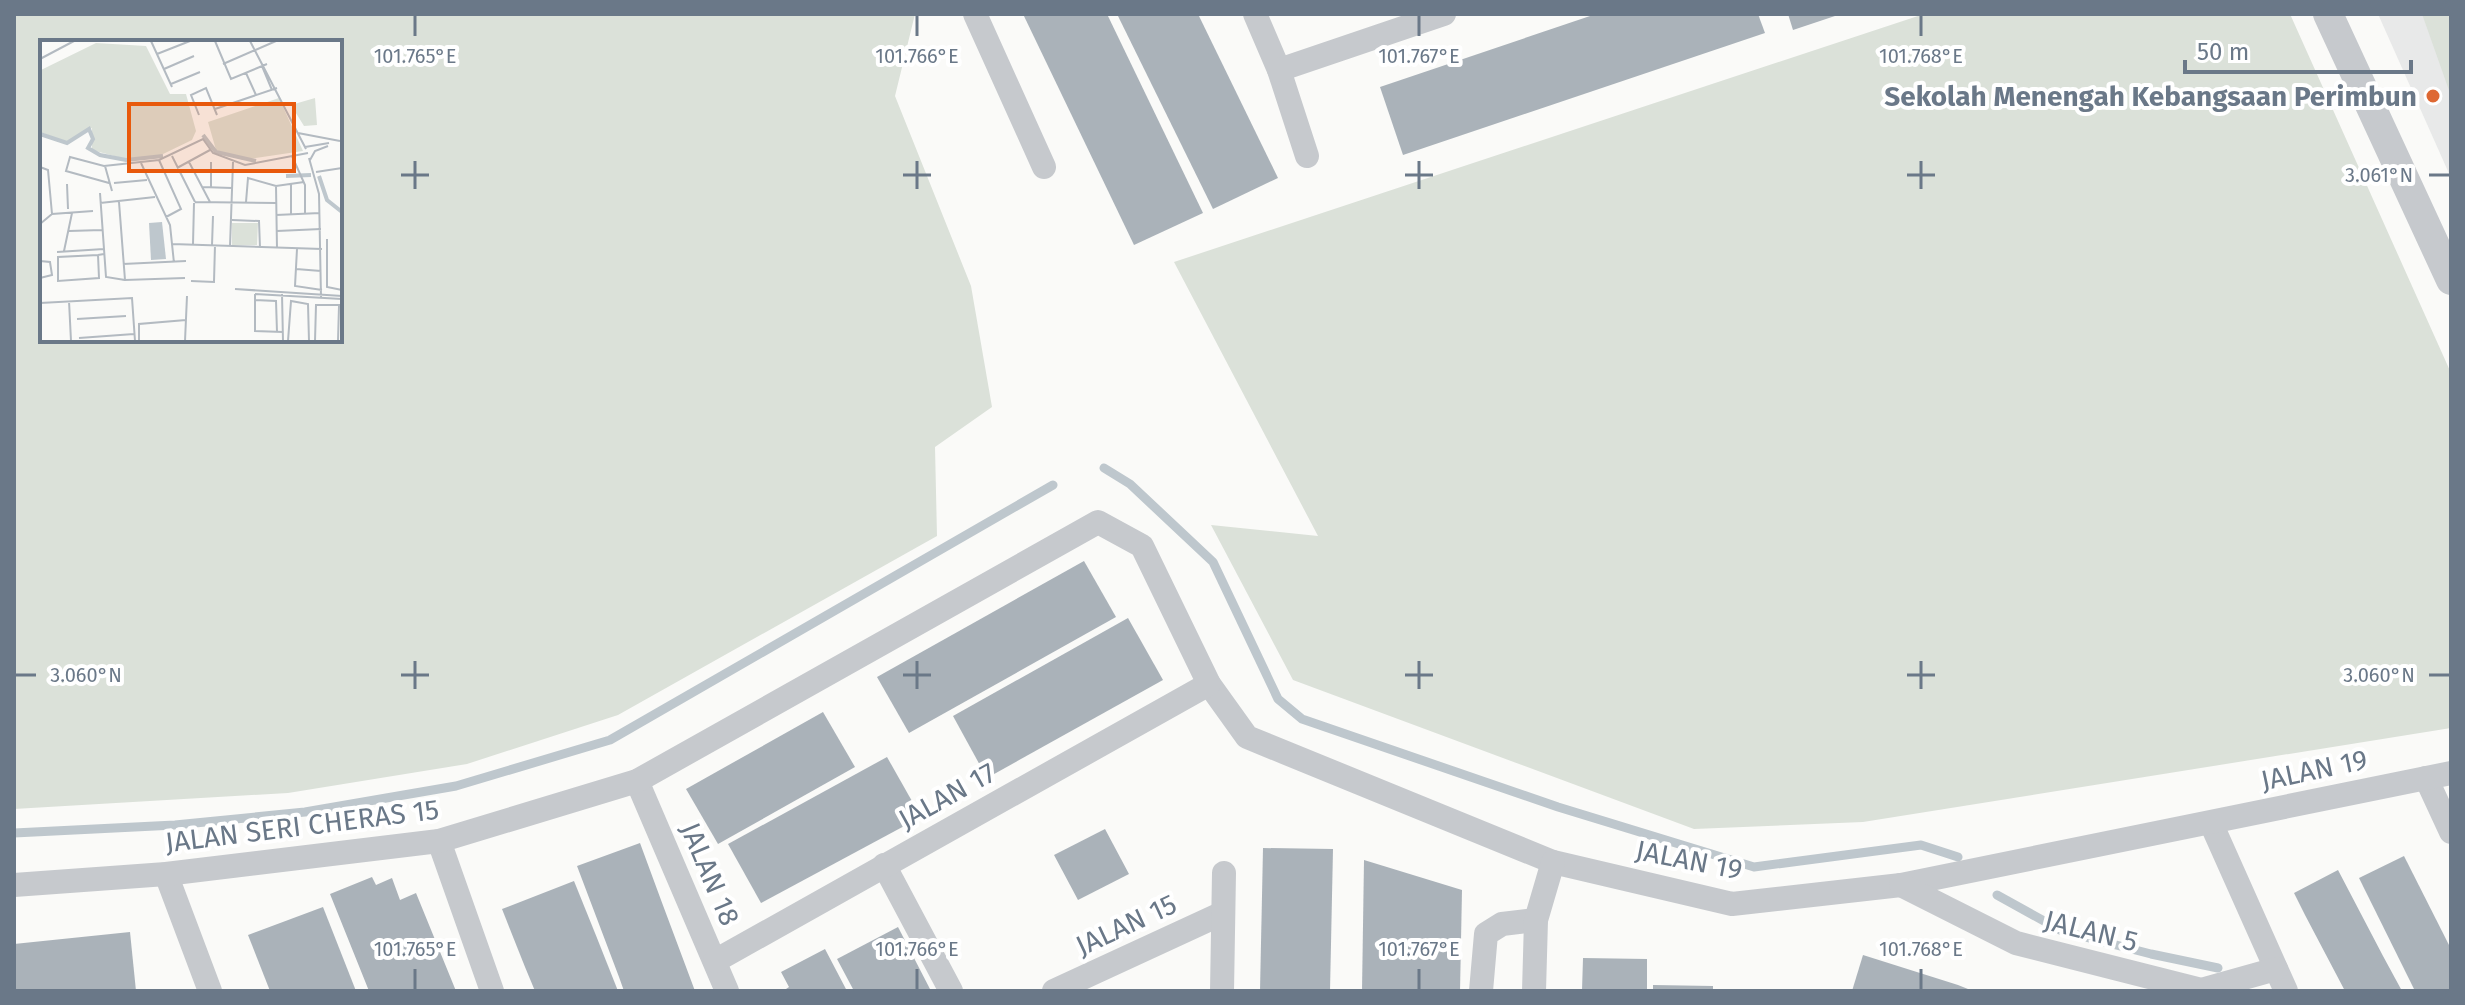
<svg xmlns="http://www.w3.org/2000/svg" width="2465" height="1005" font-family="'Fira Sans',sans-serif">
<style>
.built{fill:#e8e9e9}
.green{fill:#dbe1d9;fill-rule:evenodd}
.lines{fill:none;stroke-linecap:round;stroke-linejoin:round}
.stream{stroke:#bec7cd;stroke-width:9}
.building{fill:#aab2b9}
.minor{stroke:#c6c9cd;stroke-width:24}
.tertiary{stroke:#c6c9cd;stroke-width:30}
.ticks{fill:none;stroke:#6a7888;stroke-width:3}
.poi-dot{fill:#de6833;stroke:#fff;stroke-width:3}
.labels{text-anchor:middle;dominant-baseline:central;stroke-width:8;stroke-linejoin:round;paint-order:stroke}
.poi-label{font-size:28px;font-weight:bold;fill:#6a7888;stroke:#fff;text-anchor:end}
.street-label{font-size:28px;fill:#6a7888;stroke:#fff}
.inset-river{fill:none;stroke:#bec7cd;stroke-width:4}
.inset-road{fill:none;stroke:#b3bac1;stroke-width:2}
.view{fill:#e8590c;fill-opacity:0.15;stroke:#e8590c;stroke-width:4}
.inset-edge{fill:none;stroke:#6a7888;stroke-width:4}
.ticks-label{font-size:20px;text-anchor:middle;fill:#6a7888;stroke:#fff;stroke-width:8;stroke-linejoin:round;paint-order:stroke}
</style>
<rect width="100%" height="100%" fill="#fafaf8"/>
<path class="built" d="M2378 14H2451V178Z"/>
<g class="green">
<path d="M14 14H915L895 96 971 286 992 407 935 447 937 536 618 715 467 764 288 793 14 809ZM42 42H340V340H42Z"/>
<path d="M1924 14H2290L2451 373V728L1863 822 1694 829 1293 680 1211 525 1318 536 1174 262Z"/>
<path d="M2422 14H2451V96Z"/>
</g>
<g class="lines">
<g class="stream">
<path d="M1104 468 1130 484 1213 562 1278 699 1302 719 1558 807 1754 867 1921 845 1958 857"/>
<path d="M14 833 175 825 305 812 456 786 610 740 1053 485"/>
<path d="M1997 895 2062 931 2151 954 2218 968"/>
</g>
</g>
<g class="building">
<path d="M1023 14H1107L1203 213 1134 245Z"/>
<path d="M1117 14H1198L1278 178 1213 209Z"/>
<path d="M1596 14H1758L1765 33 1403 155 1380 87Z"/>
<path d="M1788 14H1841L1793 30Z"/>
<path d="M1084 561 1116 617 909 733 877 677Z"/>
<path d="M1128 618 1163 680 987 778 953 716Z"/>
<path d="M823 712 855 767 718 844 686 789Z"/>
<path d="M887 757 921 817 761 903 728 844Z"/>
<path d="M1105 829 1129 874 1078 900 1054 855Z"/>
<path d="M640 843 661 900 695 991H624L619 977 577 866Z"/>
<path d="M1263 848 1333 849 1330 991H1260Z"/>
<path d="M2404 856 2451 949V991H2415L2359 878Z"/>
<path d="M1364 860 1462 890 1460 991H1362Z"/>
<path d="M2338 870 2383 956 2402 991H2345L2305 915 2294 893Z"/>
<path d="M372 877 376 885 392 878 400 900 416 893 456 991H369L330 894Z"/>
<path d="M574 881 597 938 618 991H535L525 967 502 909Z"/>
<path d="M323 907 356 991H270L248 935Z"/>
<path d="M898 927 931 991H854L837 959Z"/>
<path d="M130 932 136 991H14V944Z"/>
<path d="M825 949 847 991H783L789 987 781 972Z"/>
<path d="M1863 955 1958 985 1973 991H1852Z"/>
<path d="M1583 958 1647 959V991H1582Z"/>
<path d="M1653 985 1713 986V991H1653Z"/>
</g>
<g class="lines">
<g class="minor">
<path d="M975 14 1044 167"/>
<path d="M1255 14 1279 70 1307 156"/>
<path d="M1279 70 1444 14"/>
<path d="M2426 778 2451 832"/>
<path d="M637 781 727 991"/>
<path d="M2211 823 2286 991"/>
<path d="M439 841 492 991"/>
<path d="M884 865 951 991"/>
<path d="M166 874 210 991"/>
<path d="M14 885 166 874 439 841 637 781 1098 522 1142 546 1209 684 1247 737 1553 862 1732 904 1901 885 2451 773"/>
<path d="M1901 885 2016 943 2201 990 2276 969"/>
<path d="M715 961 1209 684"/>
<path d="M1054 991 1223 913"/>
<path d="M1222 991 1224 873"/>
<path d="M1481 991 1486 934 1502 924 1536 920"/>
<path d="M1534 991 1536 920 1553 862"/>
</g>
<path class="tertiary" d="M2328 14 2451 280"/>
</g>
<path class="ticks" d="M415 16V36M917 16V36M1419 16V36M1921 16V36M415 161V189M917 161V189M1419 161V189M1921 161V189M401 175H429M903 175H931M1405 175H1433M1907 175H1935M2429 175H2449M415 661V689M917 661V689M1419 661V689M1921 661V689M16 675H36M401 675H429M903 675H931M1405 675H1433M1907 675H1935M2429 675H2449M415 969V989M917 969V989M1419 969V989M1921 969V989"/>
<circle class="poi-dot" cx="2433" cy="96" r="8"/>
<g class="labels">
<g class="poi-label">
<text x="2417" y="96">Sekolah Menengah Kebangsaan Perimbun</text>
</g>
<g class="street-label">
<text transform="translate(2314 770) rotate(-12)">JALAN 19</text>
<text transform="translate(947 796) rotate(-29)">JALAN 17</text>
<text transform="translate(302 826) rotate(-7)">JALAN SERI CHERAS 15</text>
<text transform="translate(1689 860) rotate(11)">JALAN 19</text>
<text transform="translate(710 874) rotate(67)">JALAN 18</text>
<text transform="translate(1126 925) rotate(-25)">JALAN 15</text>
<text transform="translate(2091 931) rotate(14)">JALAN 5</text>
</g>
</g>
<g transform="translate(40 40)">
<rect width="302" height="302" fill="#fafaf8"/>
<path d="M56 3 106 6 130 54H146L156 91 152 100 121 115 85 119 52 110V88L26 102 0 92 1 30ZM239 58 263 111 203 120 176 110 168 82ZM275 58 277 85 264 86 251 65ZM192 183H218L217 205H192Z" fill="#dbe1d9"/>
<path d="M122 182 126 219 111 220 109 183Z" fill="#bec7cd"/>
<path class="inset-river" d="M0 94 27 103 49 89 53 99 48 108 60 115 86 120 123 116M163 95 176 112 216 121M246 136 271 135M279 136 287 160 302 172"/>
<path class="inset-road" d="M111 1 132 47M175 1 191 39 227 24M210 1 266 109M117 14 150 1M0 19 34 1M183 24 236 1M222 26 232 50M124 29 154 16M206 33 216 55M131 44 160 32M175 69 237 48M159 75 151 55 166 48 177 75M258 93 300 101M265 107 289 103M132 116 155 162M252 116 265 145V174M269 118 279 154 281 257M119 120 141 169 126 177M270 120 275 111 288 106M149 122 170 162M101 123 130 185 134 223M65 126 72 151M0 127 8 130 12 174M137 128 170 110M276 132 302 128M69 143 26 131 30 117 64 126 119 120 163 99 173 113 205 125 268 113M74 143 107 140M27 144 28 169M251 144V174M236 146 237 209M162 147 192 148M171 147V122M60 153 66 237 85 240M79 162 85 240 145 238M155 162 236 163M206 162 208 138 236 146 264 142M60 163 115 157M236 175 280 173M192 180 219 181 220 208M0 184 12 174 53 171M29 191 62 190M237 191 281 189M287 199V247L302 250M132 204 282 209M153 204 154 163M172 205 173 176M190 206 193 122M257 209 255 246 282 250M24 211 32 173M17 212 64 209M58 215 59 238 18 241V217L58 215 64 214M0 221 10 222 12 235 0 238M83 224 146 221M256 229 281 231M151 241 174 242 175 205M195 249 302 256M215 254 302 259M215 254V291L243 292M242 254 243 301M215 260 236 261 237 292M29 261 31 301M0 263 92 258 95 301M37 279 86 276M39 298 94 294M99 301V284L146 280M145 301 147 256M248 301 251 261 268 264 269 301M275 301 276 265H302M298 301 299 266"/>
<path class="view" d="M89 64H254V131H89Z"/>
<rect width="302" height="302" class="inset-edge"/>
</g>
<g class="ticks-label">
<text x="415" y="63">101.765°E</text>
<text x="917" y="63">101.766°E</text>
<text x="1419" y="63">101.767°E</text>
<text x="1921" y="63">101.768°E</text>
<text x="2379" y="182">3.061°N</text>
<text x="86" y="682">3.060°N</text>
<text x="2379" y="682">3.060°N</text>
<text x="415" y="956">101.765°E</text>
<text x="917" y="956">101.766°E</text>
<text x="1419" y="956">101.767°E</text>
<text x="1921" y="956">101.768°E</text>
</g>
<rect width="2465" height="1005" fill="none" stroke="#6a7888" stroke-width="32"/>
<path d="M2185 60v12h226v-12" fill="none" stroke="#6a7888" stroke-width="4"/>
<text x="2197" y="60" font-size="24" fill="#6a7888" stroke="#ffffff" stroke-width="6" paint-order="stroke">50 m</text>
</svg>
